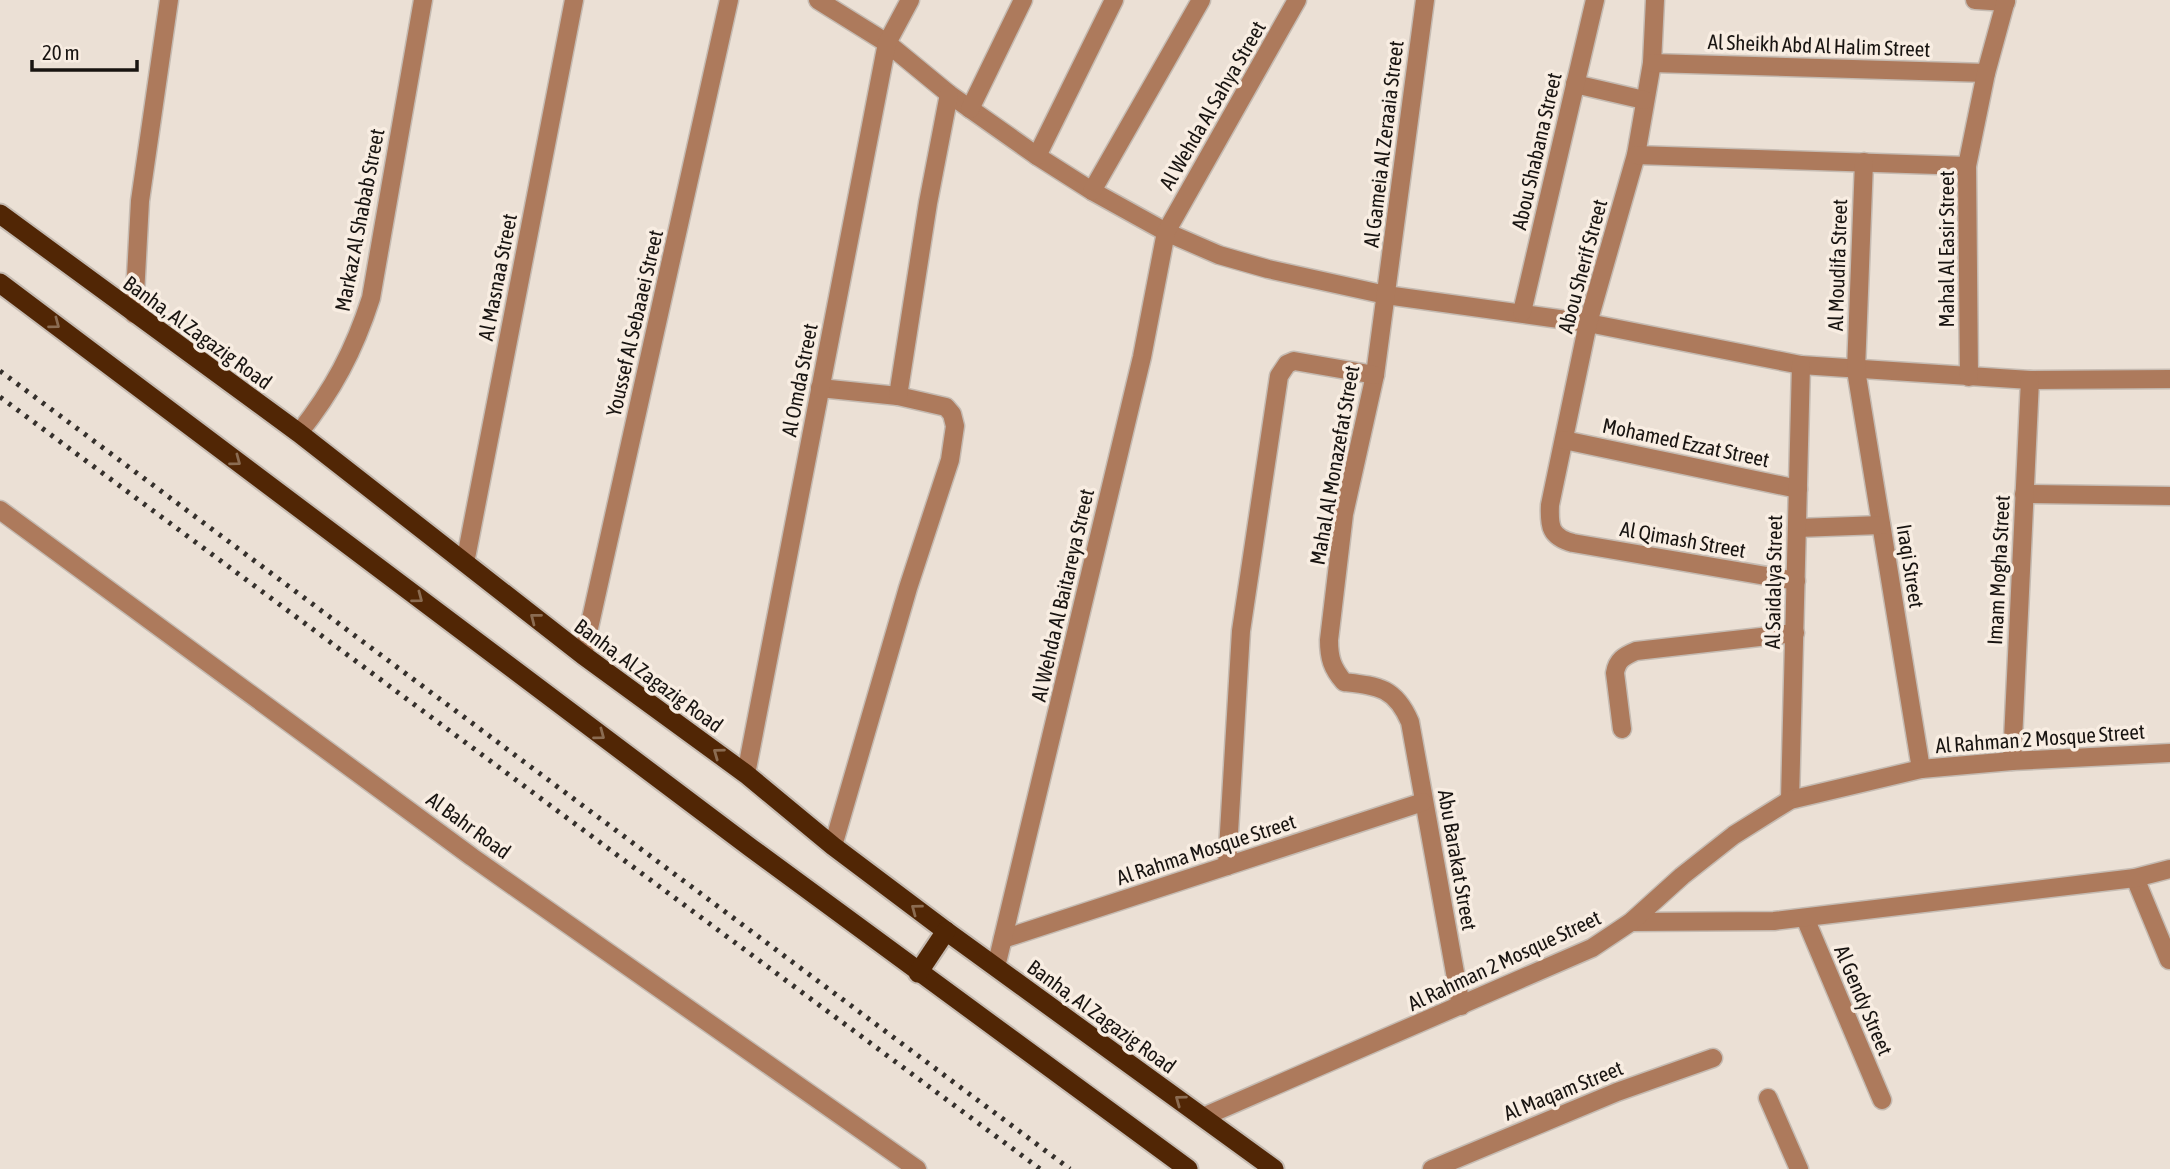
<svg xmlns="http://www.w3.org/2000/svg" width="2170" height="1169" font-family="'Asap Condensed',sans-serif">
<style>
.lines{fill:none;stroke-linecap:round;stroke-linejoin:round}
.minor-casing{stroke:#c5bbb2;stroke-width:21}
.trunk-casing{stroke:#c5bbb2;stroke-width:23}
.minor{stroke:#ad7a5c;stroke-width:18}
.trunk{stroke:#512605;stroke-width:19}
.rail{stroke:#35302c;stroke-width:5;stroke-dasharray:3.5 7;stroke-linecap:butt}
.oneway{stroke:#8b6c52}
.labels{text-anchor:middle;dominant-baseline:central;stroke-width:7;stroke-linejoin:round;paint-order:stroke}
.street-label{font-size:21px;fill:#181411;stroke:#f8ede2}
</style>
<rect width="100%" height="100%" fill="#ebe0d5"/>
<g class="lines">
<defs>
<g id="minor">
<path d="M818 0 887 43 949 94 1037 156 1092 191 1166 232 1219 255 1268 269 1386 295 1588 323 1801 365 2030 380 2170 379"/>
<path d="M1425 0 1375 375 1344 514 1329 640C1329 658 1332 668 1344 682 1378 686 1395 687 1410 722L1461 1006"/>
<path d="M1655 0 1652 63 1636 155 1588 323 1550 505C1549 526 1550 537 1573 543L1796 581"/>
<path d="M1975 0 2006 2"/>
<path d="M1652 63 1986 73"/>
<path d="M1575 84 1644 100"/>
<path d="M970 109 1023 0"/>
<path d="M1636 155 1967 166"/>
<path d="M1037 156 1114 0"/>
<path d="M1864 162 1856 370 1921 769"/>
<path d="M1092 191 1201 0"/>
<path d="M1522 312 1595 0"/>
<path d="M134 314 140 201 169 0"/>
<path d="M1969 377 1967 166 1986 73 2006 0"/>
<path d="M820 388 898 396 946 407 952 414 955 426 950 460 908 588 833 846"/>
<path d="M898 396 928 203 949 94"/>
<path d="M299 433C333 390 354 351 371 298L423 0"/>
<path d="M1564 440 1798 489"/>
<path d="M2024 494 2170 496"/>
<path d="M0 510 472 857 917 1169"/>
<path d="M1797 528 1881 525"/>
<path d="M465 563 574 0"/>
<path d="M583 655 729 0"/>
<path d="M1622 729 1615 673C1617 660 1624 656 1636 651L1795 633"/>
<path d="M2012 761 2030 380"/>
<path d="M746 774 887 43 910 0"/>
<path d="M1790 800 1801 365"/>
<path d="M1227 866 1241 631 1279 376 1287 364 1294 361 1375 375"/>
<path d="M2135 878 2169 960"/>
<path d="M1805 918 1882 1100"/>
<path d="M1631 922 1774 921 2135 878 2170 869"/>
<path d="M1003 939 1423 802"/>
<path d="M996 967 1142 357 1166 232 1297 0"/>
<path d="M1768 1098 1799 1169"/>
<path d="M1203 1117 1592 948 1631 922 1682 876 1734 835 1790 800 1921 769 2012 761 2170 753"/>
<path d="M1432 1169 1617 1092 1713 1058"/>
</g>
<g id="trunk">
<path d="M0 214 299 433 583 655 746 774 833 846 946 931 1274 1169"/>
<path d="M0 283 751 848 1188 1169"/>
<path d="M918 973 946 931"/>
</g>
</defs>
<use href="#minor" class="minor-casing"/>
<use href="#trunk" class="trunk-casing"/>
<use href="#minor" class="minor"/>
<use href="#trunk" class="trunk"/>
<g class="rail">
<path d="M0 371 1070 1169"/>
<path d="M0 397 1040 1169"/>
</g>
</g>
<defs><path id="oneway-chevron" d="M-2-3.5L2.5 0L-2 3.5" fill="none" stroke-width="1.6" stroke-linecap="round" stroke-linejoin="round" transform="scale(1.75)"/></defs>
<g class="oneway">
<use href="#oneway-chevron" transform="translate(55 324) rotate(37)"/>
<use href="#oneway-chevron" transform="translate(236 461) rotate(37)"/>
<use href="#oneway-chevron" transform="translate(418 598) rotate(37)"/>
<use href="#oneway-chevron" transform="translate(535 618) rotate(-142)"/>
<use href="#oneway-chevron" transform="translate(600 735) rotate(37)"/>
<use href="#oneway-chevron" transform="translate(718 753) rotate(-144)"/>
<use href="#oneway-chevron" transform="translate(916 909) rotate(-143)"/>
<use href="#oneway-chevron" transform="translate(1180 1100) rotate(-144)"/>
</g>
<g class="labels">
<g class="street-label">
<text transform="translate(1819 45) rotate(2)">Al Sheikh Abd Al Halim Street</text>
<text transform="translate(1212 105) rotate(-60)">Al Wehda Al Sahya Street</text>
<text transform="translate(1383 144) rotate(-83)">Al Gameia Al Zeraaia Street</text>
<text transform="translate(1536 151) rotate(-77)">Abou Shabana Street</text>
<text transform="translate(359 220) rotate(-79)">Markaz Al Shabab Street</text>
<text transform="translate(1946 249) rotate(-90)">Mahal Al Easir Street</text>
<text transform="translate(1837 265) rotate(-88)">Al Moudifa Street</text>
<text transform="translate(1582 266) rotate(-75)">Abou Sherif Street</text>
<text transform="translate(497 277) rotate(-79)">Al Masnaa Street</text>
<text transform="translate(634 323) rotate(-77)">Youssef Al Sebaaei Street</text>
<text transform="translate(198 332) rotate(36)">Banha, Al Zagazig Road</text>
<text transform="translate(799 380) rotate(-79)">Al Omda Street</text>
<text transform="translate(1686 442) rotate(12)">Mohamed Ezzat Street</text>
<text transform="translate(1334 465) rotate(-80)">Mahal Al Monazefat Street</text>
<text transform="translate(1683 539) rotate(10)">Al Qimash Street</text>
<text transform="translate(1911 566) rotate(81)">Iraqi Street</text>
<text transform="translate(1998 570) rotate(-87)">Imam Mogha Street</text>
<text transform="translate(1773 582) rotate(-89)">Al Saidalya Street</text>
<text transform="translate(1062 595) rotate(-77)">Al Wehda Al Baitareya Street</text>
<text transform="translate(649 675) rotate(36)">Banha, Al Zagazig Road</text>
<text transform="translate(2040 738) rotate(-4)">Al Rahman 2 Mosque Street</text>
<text transform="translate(469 825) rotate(36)">Al Bahr Road</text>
<text transform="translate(1206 849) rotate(-18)">Al Rahma Mosque Street</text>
<text transform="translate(1458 860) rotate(80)">Abu Barakat Street</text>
<text transform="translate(1504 960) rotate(-25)">Al Rahman 2 Mosque Street</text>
<text transform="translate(1864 1000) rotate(67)">Al Gendy Street</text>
<text transform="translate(1102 1016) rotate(36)">Banha, Al Zagazig Road</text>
<text transform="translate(1563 1090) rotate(-22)">Al Maqam Street</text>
</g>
</g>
<path d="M32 60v10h105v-10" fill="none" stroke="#181411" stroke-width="3.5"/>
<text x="42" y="60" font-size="21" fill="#181411" stroke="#f8ede2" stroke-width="5" paint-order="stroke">20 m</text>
</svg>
